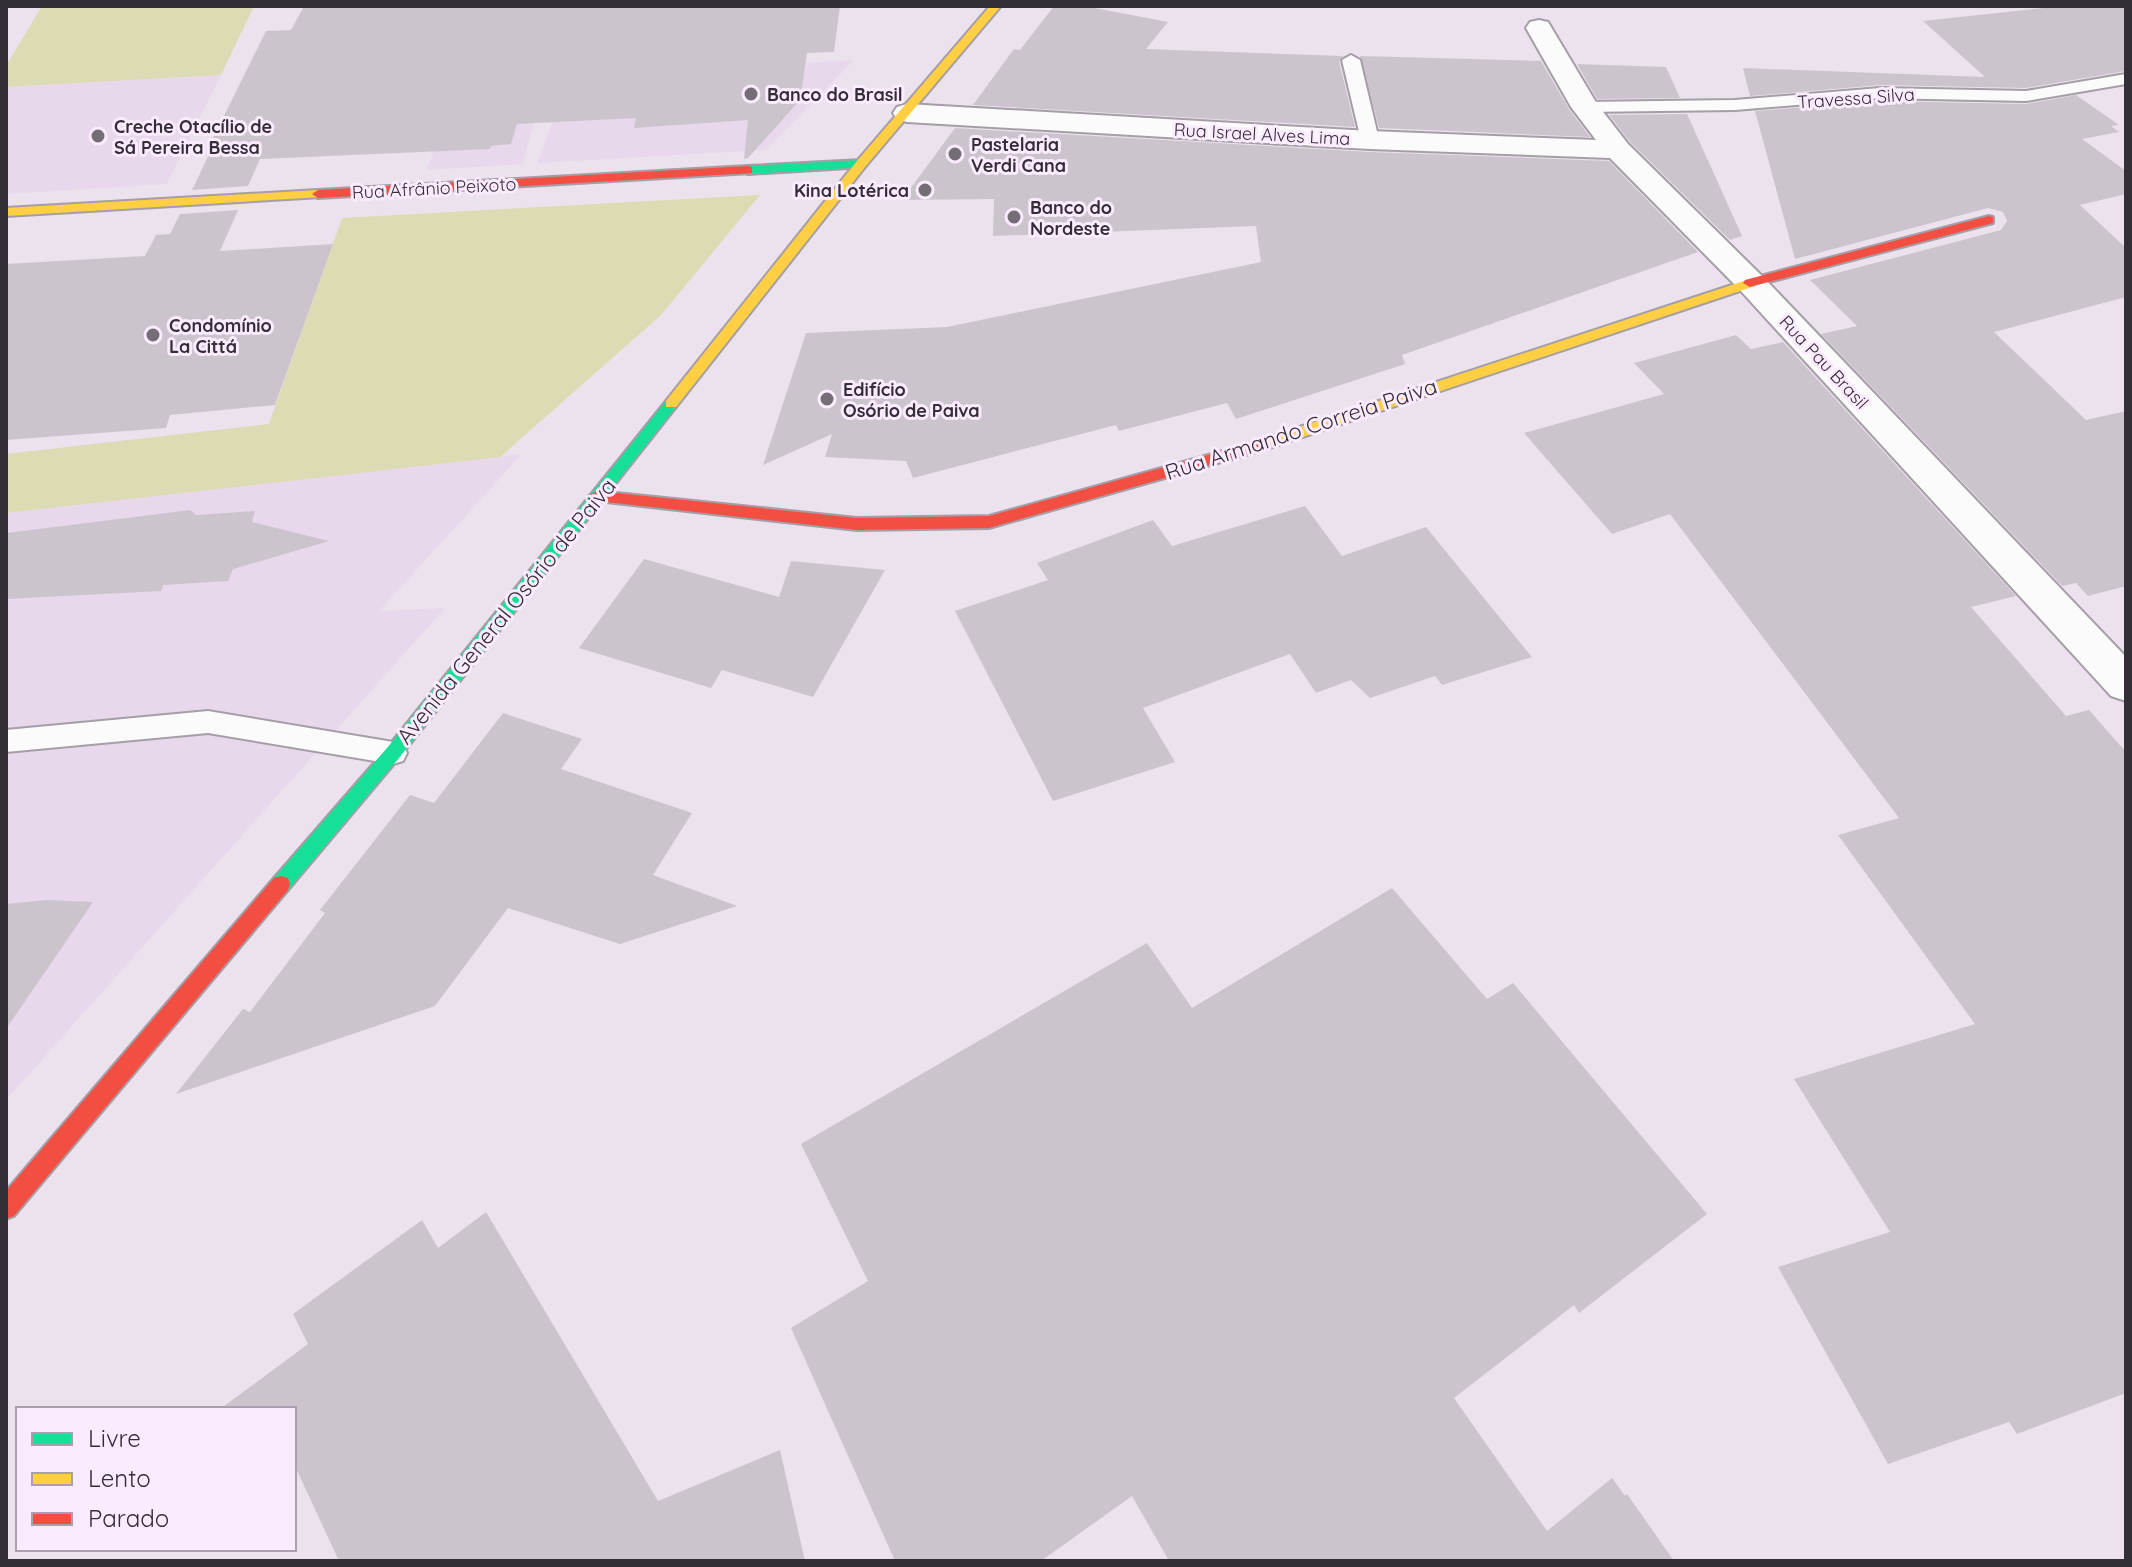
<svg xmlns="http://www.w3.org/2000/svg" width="2132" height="1567" font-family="Quicksand,sans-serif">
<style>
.built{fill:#e8d8eb}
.green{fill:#dcdbb3}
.building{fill:#ccc4cd}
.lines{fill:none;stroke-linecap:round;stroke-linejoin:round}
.lane-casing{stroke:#a59ea6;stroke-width:4}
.street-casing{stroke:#a59ea6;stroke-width:4}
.fast-casing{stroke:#a59ea6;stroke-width:4}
.slow-casing{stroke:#a59ea6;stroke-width:4}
.jam-casing{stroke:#a59ea6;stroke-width:4}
.lane{fill:#fcfbfc;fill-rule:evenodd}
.street{fill:#fcfbfc;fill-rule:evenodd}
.fast{fill:#16e098;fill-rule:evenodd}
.slow{fill:#ffcf43;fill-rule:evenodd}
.jam{fill:#f24e42;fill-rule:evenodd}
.poi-dot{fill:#746d76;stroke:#fbebff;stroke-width:3}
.labels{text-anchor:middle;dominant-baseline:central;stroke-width:6;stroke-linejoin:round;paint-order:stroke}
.far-poi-label{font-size:18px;font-weight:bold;fill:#342e36;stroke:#fbebff;text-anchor:start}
.far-street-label{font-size:18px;fill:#342e36;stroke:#fbebff}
.street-label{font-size:22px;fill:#342e36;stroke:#fbebff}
</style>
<rect width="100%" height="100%" fill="#ebe2ed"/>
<g class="built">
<path d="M550 60 523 164 427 170 465 65Z"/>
<path d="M854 60 766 150 537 163 552 123 563 77Z"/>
<path d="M221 75 167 184 6 194V87Z"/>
<path d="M522 454 379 611 445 608 6 1100V513Z"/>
</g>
<g class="green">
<path d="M42 6H254L221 75 6 87V66Z"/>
<path d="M760 195 661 315 500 457 6 513V454L269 424 342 218Z"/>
</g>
<g class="building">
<path d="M304 6H840L834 52 807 53 800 100 748 158 744 159 748 120 634 128 636 118 517 124 511 144 491 146 490 149 260 159 248 186 192 190 214 144 211 142 266 31 291 30Z"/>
<path d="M1054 6H1084L1168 22 1146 49 1343 56 1339 61 1355 127 973 105 1014 49 1020 50Z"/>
<path d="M2062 6H2126V71L2026 88 1880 85 1750 96 1743 68 1985 77 1923 21Z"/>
<path d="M1360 56 1541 61 1569 109 1590 137 1379 128Z"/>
<path d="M1577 64 1666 67 1680 98 1597 99Z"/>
<path d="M2076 95 2119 125 2111 126 2119 132 2082 139 2126 171V194L2080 205 2126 248V297L1994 332 2086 420 2126 411V586L2088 596 2076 583 2062 586 1821 334 1857 326 1810 280 2001 230 2007 221 2003 212 1988 208 1795 259 1755 111 1880 101 2026 104Z"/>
<path d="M1687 114 1742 236 1730 240 1630 142 1609 115Z"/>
<path d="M955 128 1370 152 1609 161 1698 252 1402 355 1405 364 1236 419 1227 403 1119 431 1116 425 913 478 906 461 825 457 832 434 763 465 806 333 947 327 1261 262 1256 226 993 236 994 199 902 200Z"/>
<path d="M238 210 220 251 333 244 275 405 170 415 166 428 6 440V264L145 256 156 235 170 234 180 214Z"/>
<path d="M1736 335 1751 349 1783 342 2016 596 1971 607 2066 716 2089 710 2126 752V1393L2017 1434 2009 1422 1888 1464 1778 1267 1890 1232 1794 1079 1975 1024 1838 835 1899 818 1670 514 1612 534 1524 433 1664 394 1634 363Z"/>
<path d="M1305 506 1342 556 1426 527 1532 657 1442 685 1435 676 1370 698 1351 680 1316 693 1290 654 1143 708 1175 762 1053 801 955 611 1048 580 1037 563 1153 520 1172 546Z"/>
<path d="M190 510 196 515 255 511 252 522 329 541 233 569 228 581 163 585 161 591 6 599V533Z"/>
<path d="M644 559 779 597 791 561 885 570 813 697 722 670 711 688 579 648Z"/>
<path d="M503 713 582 739 561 769 692 813 653 875 737 906 620 944 508 908 435 1006 176 1094 243 1009 250 1012 325 913 320 910 410 795 434 803Z"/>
<path d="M1392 888 1487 999 1513 983 1707 1214 1579 1313 1574 1305 1454 1398 1547 1531 1612 1478 1625 1496 1627 1494 1674 1561H1169L1132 1496 1041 1561H895L791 1328 868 1281 801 1144 1147 943 1192 1008Z"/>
<path d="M47 900 93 902 6 1029V904Z"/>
<path d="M486 1212 658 1501 780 1450 805 1561H339L294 1464V1409H220L308 1344 293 1314 422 1220 438 1248Z"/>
</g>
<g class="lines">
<defs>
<g id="lane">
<path d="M1351 55 1360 60 1379 140 1370 146 1361 140 1342 60Z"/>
<path d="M2126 74V84L2026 101 1880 98 1735 110 1585 112 1576 107 1585 102 1735 100 1880 88 2026 91Z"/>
<path d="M208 711 393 742 403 745 407 753 403 761 393 764 208 733 6 752V730Z"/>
</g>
<path id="street" d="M1539 20 1548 22 1597 104 1628 144 1762 276 2126 657V701L2111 696 1740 290 1610 158 1370 149 907 122 897 119 893 113 897 107 907 104 1370 131 1596 140 1571 107 1526 28 1530 22Z"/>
<g id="fast">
<path d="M861 160 867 164 865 167 748 174 742 170 748 166Z"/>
<path d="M671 399 676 401V407L399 758 288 890 281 892 274 890 272 884 274 878 387 748 666 401Z"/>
</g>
<g id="slow">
<path d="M990 6H1001L865 167 676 407H666V401L857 161Z"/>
<path d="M318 190 324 194 322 197 6 216V208Z"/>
<path d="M1750 279 1755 280V286L1267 449H1257L1255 445 1257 441Z"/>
</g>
<g id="jam">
<path d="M748 166 752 167V173L318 198 312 194 318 190Z"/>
<path d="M1989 216 1993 217V223L1750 287 1743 283 1745 280Z"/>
<path d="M1262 440 1269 445 1267 449 989 528 857 530 597 501 589 496 597 491 857 518 989 516Z"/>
<path d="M281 876 288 878 290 884 288 890 14 1216 6 1219V1191L274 878Z"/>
</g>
</defs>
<use href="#lane" class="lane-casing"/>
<use href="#street" class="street-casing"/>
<use href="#fast" class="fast-casing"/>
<use href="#slow" class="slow-casing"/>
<use href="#jam" class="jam-casing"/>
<use href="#lane" class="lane"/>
<use href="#street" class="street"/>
<use href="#fast" class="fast"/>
<use href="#slow" class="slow"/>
<use href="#jam" class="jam"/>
</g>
<g class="poi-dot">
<circle cx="751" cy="94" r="8"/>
<circle cx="98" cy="136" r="8"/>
<circle cx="955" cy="154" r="8"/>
<circle cx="925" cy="190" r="8"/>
<circle cx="1014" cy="217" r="8"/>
<circle cx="153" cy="335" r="8"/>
<circle cx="827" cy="399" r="8"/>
</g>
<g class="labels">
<g class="far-poi-label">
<text x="767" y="94">Banco do Brasil</text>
<text x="114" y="126">Creche Otacílio de<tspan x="114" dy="21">Sá Pereira Bessa</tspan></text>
<text x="971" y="144">Pastelaria<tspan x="971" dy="21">Verdi Cana</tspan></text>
<text x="909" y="190" text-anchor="end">Kina Lotérica</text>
<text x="1030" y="207">Banco do<tspan x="1030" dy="21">Nordeste</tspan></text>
<text x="169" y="325">Condomínio<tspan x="169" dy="21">La Cittá</tspan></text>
<text x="843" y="389">Edifício<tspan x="843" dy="21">Osório de Paiva</tspan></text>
</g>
<g class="far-street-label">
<text transform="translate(1856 98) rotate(-4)">Travessa Silva</text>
<text transform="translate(1262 134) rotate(3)">Rua Israel Alves Lima</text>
<text transform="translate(434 188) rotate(-3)">Rua Afrânio Peixoto</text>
<text transform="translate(1824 362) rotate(47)">Rua Pau Brasil</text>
</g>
<g class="street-label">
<text transform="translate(1301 429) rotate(-18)">Rua Armando Correia Paiva</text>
<text transform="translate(506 611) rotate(-51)">Avenida General Osório de Paiva</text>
</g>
</g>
<rect width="2132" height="1567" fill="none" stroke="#342e36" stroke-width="16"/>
<rect x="16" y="1407" width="280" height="144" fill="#fbebff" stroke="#ab9faf" stroke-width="2"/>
<rect x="32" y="1433" width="40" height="12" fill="#16e098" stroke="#ab9faf" stroke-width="2"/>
<text x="88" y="1447" font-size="24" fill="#342e36">Livre</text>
<rect x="32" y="1473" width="40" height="12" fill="#ffcf43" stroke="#ab9faf" stroke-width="2"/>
<text x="88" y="1487" font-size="24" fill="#342e36">Lento</text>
<rect x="32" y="1513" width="40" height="12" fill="#f24e42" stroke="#ab9faf" stroke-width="2"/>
<text x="88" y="1527" font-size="24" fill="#342e36">Parado</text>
</svg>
